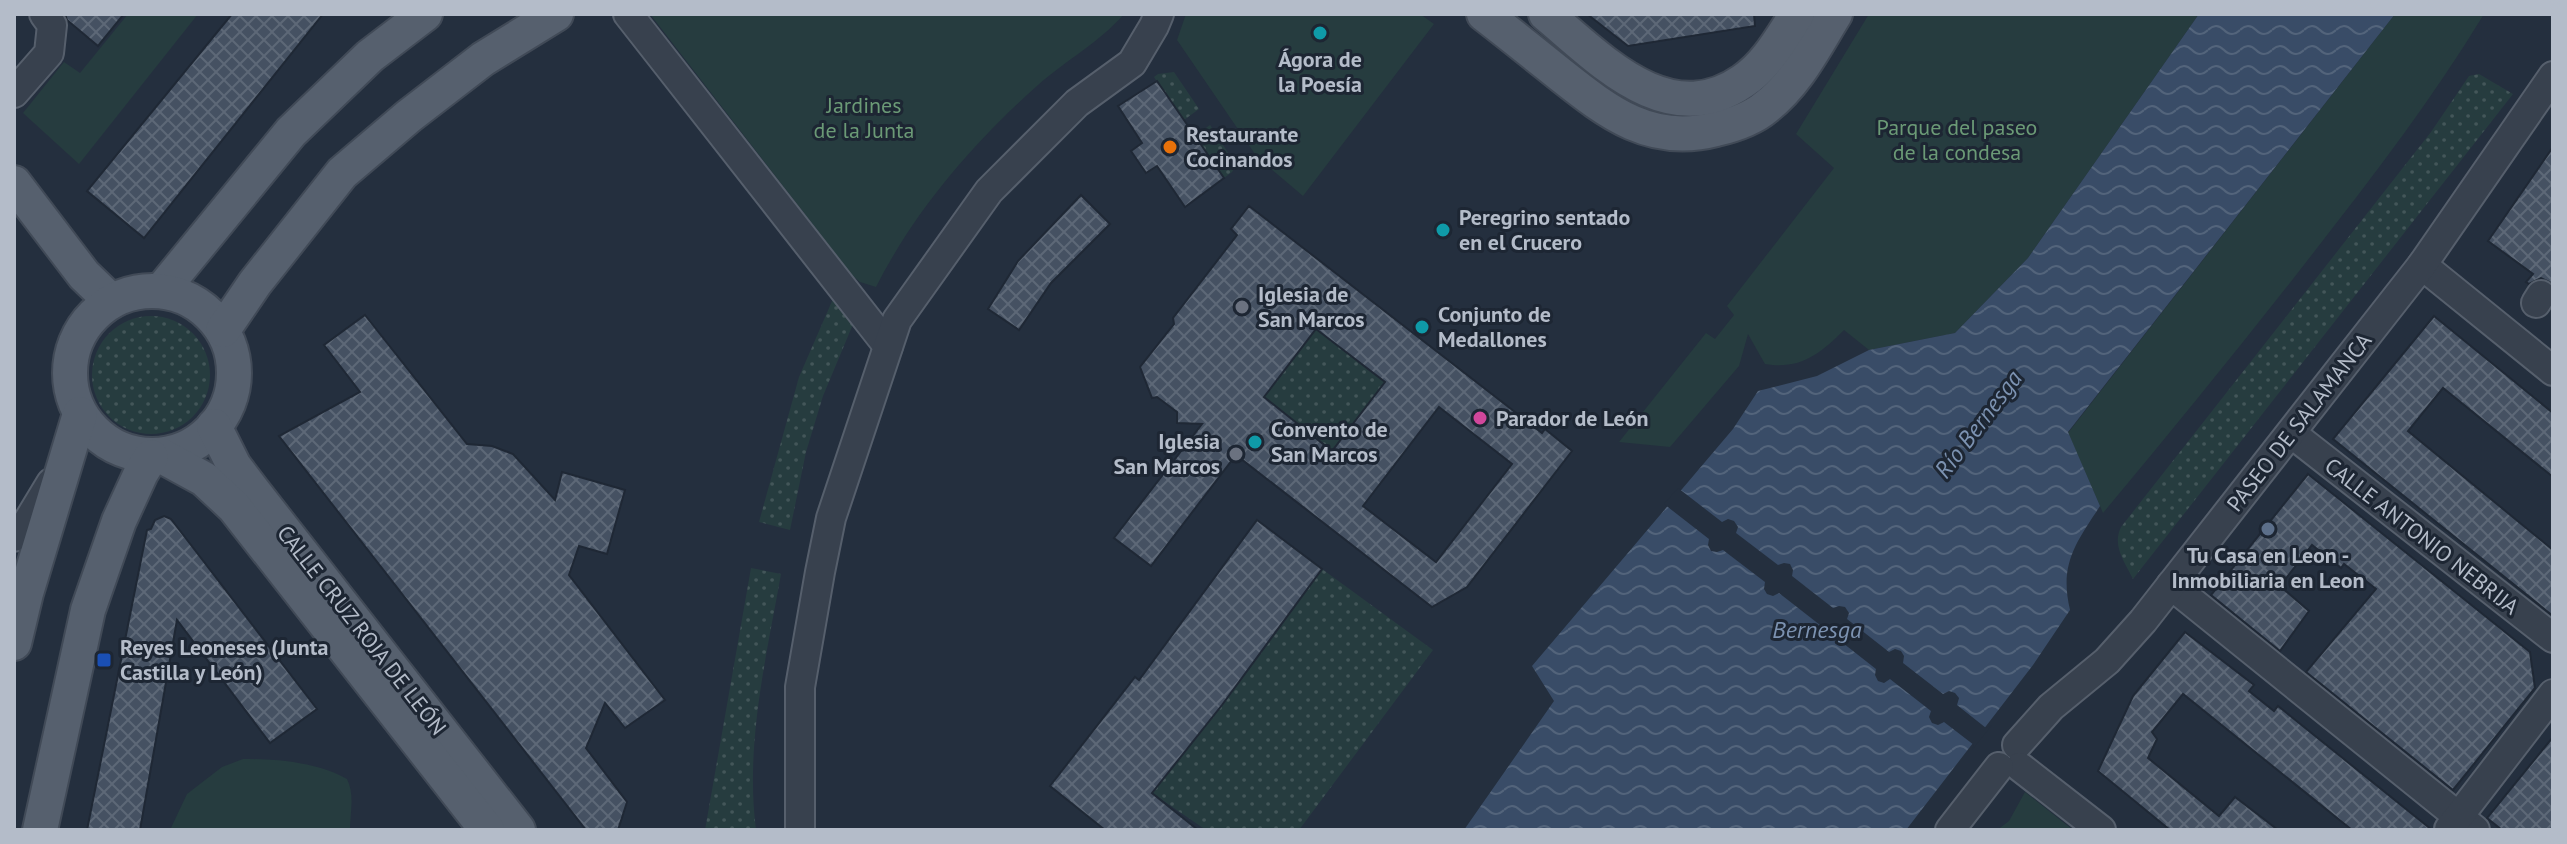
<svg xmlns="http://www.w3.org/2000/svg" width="2567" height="844" font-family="'PT Sans',sans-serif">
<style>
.grass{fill:url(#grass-dots)}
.park{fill:#263c3f}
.water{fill:url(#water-waves)}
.pier{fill:#242f3e}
.building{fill:url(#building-cross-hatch);stroke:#1f2835;stroke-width:2;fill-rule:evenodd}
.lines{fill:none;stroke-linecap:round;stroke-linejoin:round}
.minor-casing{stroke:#565f6c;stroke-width:32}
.major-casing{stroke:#414a57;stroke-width:38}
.minor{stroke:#38414e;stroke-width:28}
.major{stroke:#56606e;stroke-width:34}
.culture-dot{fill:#0f9aa8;stroke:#1d2633;stroke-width:3}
.food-dot{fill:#e8710a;stroke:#1d2633;stroke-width:3}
.worship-dot{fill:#6b7280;stroke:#1d2633;stroke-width:3}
.hotel-dot{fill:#d1479c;stroke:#1d2633;stroke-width:3}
.service-dot{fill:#5c6f8a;stroke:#1d2633;stroke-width:3}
.transit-dot{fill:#1a4fb4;stroke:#1d2633;stroke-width:3}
.labels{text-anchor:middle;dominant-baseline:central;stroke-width:6;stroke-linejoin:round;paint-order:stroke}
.poi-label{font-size:22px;font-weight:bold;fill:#b4bcc9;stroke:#1d2633;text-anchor:start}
.park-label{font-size:22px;fill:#6b9a76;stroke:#1d2633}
.street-label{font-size:22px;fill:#b4bcc9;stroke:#1d2633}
.water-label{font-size:24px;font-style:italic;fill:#7c92b1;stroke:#1d2633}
</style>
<defs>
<pattern id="grass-dots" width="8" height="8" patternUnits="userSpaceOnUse" patternTransform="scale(2)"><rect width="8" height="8" fill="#263c3f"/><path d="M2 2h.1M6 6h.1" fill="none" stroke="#435659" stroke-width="1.8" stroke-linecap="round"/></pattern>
<pattern id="water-waves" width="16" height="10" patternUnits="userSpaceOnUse" patternTransform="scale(2)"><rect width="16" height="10" fill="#394c67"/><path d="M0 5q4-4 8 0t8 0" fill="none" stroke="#53647b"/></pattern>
<pattern id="building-cross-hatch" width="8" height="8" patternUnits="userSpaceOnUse" patternTransform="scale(2)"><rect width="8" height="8" fill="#455162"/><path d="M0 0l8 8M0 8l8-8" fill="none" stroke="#5d6877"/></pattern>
</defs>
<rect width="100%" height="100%" fill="#242f3e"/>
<g class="grass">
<path d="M1174 72 1199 109 1184 120 1154 77 1158 74Z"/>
<path d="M2479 74 2513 94 2133 579C2124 561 2112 546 2121 527L2431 132 2469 76Z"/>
<path d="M1210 125 1236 165 1232 172 1224 178 1195 136Z"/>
<path d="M836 292 856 317 823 396 806 452 790 530 759 522 799 377Z"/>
<circle cx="151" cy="375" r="59"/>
<path d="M1316 329 1385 382 1332 451 1264 397Z"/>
<path d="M751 568 781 574C766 658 745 745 756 830H705Z"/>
<path d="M1322 569 1433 650 1299 830H1206L1152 793 1222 705Z"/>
</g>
<g class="park">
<path d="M128 14H198L79 164 23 113 64 62 80 73Z"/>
<path d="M650 14H1124C1100 42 1065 61 1038 85 974 142 915 210 876 287L860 282 852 275Z"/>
<path d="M1186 14H1420L1434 24 1303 196 1257 157 1177 40Z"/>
<path d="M1869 14H2199L2028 258 1955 333 1869 350 1844 330C1820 354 1800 370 1765 364L1748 334 1739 366 1670 447 1619 442 1706 333 1715 339 1734 315 1727 306 1834 168 1796 134Z"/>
<path d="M2395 14H2484C2433 98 2374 175 2314 252 2245 341 2175 427 2103 513L2068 433Z"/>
<path d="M243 759C277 759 317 762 347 779 355 795 350 813 350 830H170L187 794 222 767Z"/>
<path d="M2025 792 2073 830H1997L2009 821Z"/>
</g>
<path class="water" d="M2199 14H2395L2068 432 2100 506C2076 543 2059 564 2070 610L2033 665 1906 830H1464L1554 701 1532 666 1733 429 1758 391 1817 376 1869 350 1955 333 2028 258Z"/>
<path class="pier" d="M1678 488 1722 522 1728 519 1734 521 1738 527 1736 533 1778 565 1784 563 1790 564 1793 570 1792 576 1833 608 1839 606 1845 607 1849 613 1847 619 1889 652 1895 649 1901 651 1904 656 1903 663 1943 694 1949 691 1955 693 1959 698 1957 705 1986 728 1992 725 1972 750 1974 745 1944 722 1938 725 1932 723 1929 717 1931 711 1890 679 1884 683 1878 681 1875 675 1876 669 1834 636 1829 639 1822 637 1819 632 1820 625 1779 593 1773 596 1767 594 1764 589 1765 582 1723 550 1717 552 1711 551 1708 545 1709 539 1664 504Z"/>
<g class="building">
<path d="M65 14H124L98 46 67 20Z"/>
<path d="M232 14H323L144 238 87 191Z"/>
<path d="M1587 14H1754L1755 26 1628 46Z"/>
<path d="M1157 81 1224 178 1185 207 1157 166 1146 173 1131 151 1142 143 1118 106Z"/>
<path d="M2553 147V284L2541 278 2529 284 2526 282 2533 274 2488 241Z"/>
<path d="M1081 195 1110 224 1051 283 1019 330 988 309 1018 261Z"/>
<path d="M1249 206 1542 433 1545 429 1572 451 1467 587 1432 607 1236 455 1151 566 1114 538 1202 424 1177 423V412L1157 397 1152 398 1140 367 1174 324 1173 318 1237 235 1231 229ZM1316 329 1385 382 1332 451 1264 397ZM1439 407 1512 464 1436 562 1363 506Z"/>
<path d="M365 315 467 444 492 446 513 454 555 500 562 472 625 490 607 554 579 546 569 575 665 700 625 728 605 703 586 748 627 802 618 830H586L279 436 360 392 324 345Z"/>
<path d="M2434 316 2553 413V477L2443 388 2408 431 2553 550V616L2333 439Z"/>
<path d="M2308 474 2530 652 2535 688 2453 790 2306 672 2376 589 2344 564 2341 568 2312 545 2280 586 2309 611 2280 651 2211 595Z"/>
<path d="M164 516 171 519 317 709 270 743 177 620 140 830H87L147 530 151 529 155 520Z"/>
<path d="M1257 520 1322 569 1222 705 1152 793 1198 830H1105L1050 786 1135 677 1139 680Z"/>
<path d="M2185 632 2254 685 2249 691 2274 711 2278 706 2432 830H2352L2183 694 2152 732 2157 739 2148 758 2219 816 2235 797 2278 830H2170L2098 771 2133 696Z"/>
<path d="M2553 737V830H2502L2487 818Z"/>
</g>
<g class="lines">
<defs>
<g id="minor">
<path d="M628 14 888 346"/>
<path d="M14 93 49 53 52 25 44 14"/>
<path d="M2422 265 2553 371"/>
<path d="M2536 303 2541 295"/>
<path d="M2291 433 2553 638"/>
<path d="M14 537 22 531 51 483"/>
<path d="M2171 585 2475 830"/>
<path d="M2017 745 2051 707 2107 661 2143 621 2422 265 2553 76"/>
<path d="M2020 767 2101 830"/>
<path d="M2449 829 2553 694"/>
<path d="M800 830V687L820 572 831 518 897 320 989 191 1077 103 1132 63 1154 26 1159 14"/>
<path d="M1950 830 1999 767"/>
</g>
<g id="major">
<path d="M1484 14C1510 34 1536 55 1561 75 1609 113 1651 146 1716 129 1733 125 1752 119 1766 107 1797 83 1815 46 1835 14"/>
<path d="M1546 14C1600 59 1668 133 1743 81 1767 65 1782 37 1797 14"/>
<path d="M14 183 84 275 111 301"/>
<path d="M161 291 291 132 370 56 425 14"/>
<circle cx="152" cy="373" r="82"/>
<path d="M223 330 255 283 342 173 409 116 483 59 556 14"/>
<path d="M214 426 234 466 253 491 518 830"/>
<path d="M160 455 204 479 234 507 487 830"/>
<path d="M14 643 26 593 80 414"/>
<path d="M40 830 88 610 119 521 141 473 151 457"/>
</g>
</defs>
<use href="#minor" class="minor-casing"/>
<use href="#major" class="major-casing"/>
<use href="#minor" class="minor"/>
<use href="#major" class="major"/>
</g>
<g class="culture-dot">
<circle cx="1320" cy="33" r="8"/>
<circle cx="1443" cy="230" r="8"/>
<circle cx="1422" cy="327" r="8"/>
<circle cx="1255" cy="442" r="8"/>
</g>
<circle class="food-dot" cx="1170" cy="147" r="8"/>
<g class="worship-dot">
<circle cx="1242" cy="307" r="8"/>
<circle cx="1236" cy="454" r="8"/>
</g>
<circle class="hotel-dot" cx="1480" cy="418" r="8"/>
<circle class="service-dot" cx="2268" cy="529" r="8"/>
<rect class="transit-dot" x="96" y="652" width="16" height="16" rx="4"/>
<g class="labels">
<g class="poi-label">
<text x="1320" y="59" text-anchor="middle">Ágora de<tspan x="1320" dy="25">la Poesía</tspan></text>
<text x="1186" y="134">Restaurante<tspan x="1186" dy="25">Cocinandos</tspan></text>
<text x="1459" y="217">Peregrino sentado<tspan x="1459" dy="25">en el Crucero</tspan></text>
<text x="1258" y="294">Iglesia de<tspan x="1258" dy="25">San Marcos</tspan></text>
<text x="1438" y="314">Conjunto de<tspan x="1438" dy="25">Medallones</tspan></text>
<text x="1496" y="418">Parador de León</text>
<text x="1271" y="429">Convento de<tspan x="1271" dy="25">San Marcos</tspan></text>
<text x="1220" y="441" text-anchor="end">Iglesia<tspan x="1220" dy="25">San Marcos</tspan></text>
<text x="2268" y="555" text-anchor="middle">Tu Casa en Leon -<tspan x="2268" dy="25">Inmobiliaria en Leon</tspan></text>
<text x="120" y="647">Reyes Leoneses (Junta<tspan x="120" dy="25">Castilla y León)</tspan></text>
</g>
<g class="park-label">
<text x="864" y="105">Jardines<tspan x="864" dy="25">de la Junta</tspan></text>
<text x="1957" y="127">Parque del paseo<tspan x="1957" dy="25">de la condesa</tspan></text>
</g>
<g class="street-label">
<text transform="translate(2299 422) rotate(-52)">PASEO DE SALAMANCA</text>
<text transform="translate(2422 536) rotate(38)">CALLE ANTONIO NEBRIJA</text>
<text transform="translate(362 630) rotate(52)">CALLE CRUZ ROJA DE LEÓN</text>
</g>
<g class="water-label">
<text transform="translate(1978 424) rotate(-53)">Río Bernesga</text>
<text x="1817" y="629">Bernesga</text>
</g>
</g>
<rect width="2567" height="844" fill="none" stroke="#b4bcc9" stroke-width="32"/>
</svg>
